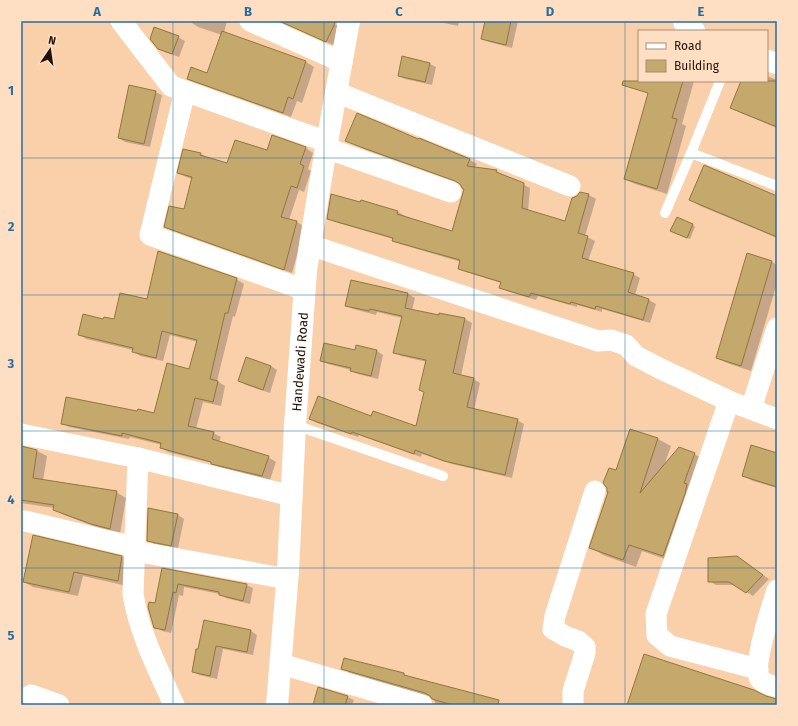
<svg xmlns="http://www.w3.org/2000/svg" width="798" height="726" font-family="'Fira Sans',sans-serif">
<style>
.shadow{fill:#0003}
.building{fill:#c5a86c;stroke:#92763b}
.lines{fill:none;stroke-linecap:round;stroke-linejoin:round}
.service{stroke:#fff;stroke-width:10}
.minor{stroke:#fff;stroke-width:21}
.secondary{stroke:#fff;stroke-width:22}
.grid{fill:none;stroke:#256ea2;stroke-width:1;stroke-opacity:0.55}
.labels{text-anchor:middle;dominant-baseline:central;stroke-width:4;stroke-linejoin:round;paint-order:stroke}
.street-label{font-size:13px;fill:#221101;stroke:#fedfc3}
.neatline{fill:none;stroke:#256ea2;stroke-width:1.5}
.grid-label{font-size:13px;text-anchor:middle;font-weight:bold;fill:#256ea2}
</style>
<rect width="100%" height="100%" fill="#f9d0aa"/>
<g class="shadow">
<path d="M193 21H227L224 33 306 62 314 67 302 103 297 101 291 117 197 83 188 79 208 74 222 35 198 27 192 23Z"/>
<path d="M280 21H328L341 27 333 45Z"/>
<path d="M435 21H459L458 26Z"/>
<path d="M487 21H518L512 48 489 42 482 39Z"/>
<path d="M178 37 185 41 179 57 165 52 158 48Z"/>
<path d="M430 64 436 67 432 85 405 79 399 76Z"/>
<path d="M767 76 777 80V128L741 113 731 107 742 81H767Z"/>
<path d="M646 81H694L682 124 686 126 667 194 635 184 625 179 649 94 644 91Z"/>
<path d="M155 92 162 95 150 147 125 142 119 138Z"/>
<path d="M419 139 470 160 477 164 474 168 496 171 530 188 528 211 566 222 578 196 581 193 589 195 596 199 585 236 595 241 588 261 633 274 640 278 635 295 649 300 656 304 650 323 602 309V312L577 305V307L538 296 536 300 507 291 500 287 501 283 466 272 459 268 461 262 400 244 393 240V239L335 222 328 218 361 204 362 201 398 212 405 216 404 217 452 232 465 189 461 183 366 150 346 140 419 141Z"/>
<path d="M306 148 313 153 308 169 311 171 304 192 299 190 289 220 297 222 305 227 292 273 173 231 165 227 184 211 192 179 186 177 178 173 201 154 209 158 228 165 268 151Z"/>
<path d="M777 197V238L700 206 691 200Z"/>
<path d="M693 225 695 227 690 239 674 233Z"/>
<path d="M748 255 772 262 777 265V283L751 371 727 363 717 358Z"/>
<path d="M236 279 244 284 235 317 233 316 217 381 225 386 221 406 203 402 196 429 213 433 221 437 219 442 268 457 276 462 270 480 219 467 212 463 168 452 161 448 162 445 130 437 129 439 69 427 62 423 138 412 155 414 190 370 198 342 170 335 163 361 140 356 133 351V350L86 339 79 334 104 320H115L147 300Z"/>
<path d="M352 281 408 294 415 298 412 310 439 316 465 319 472 323 461 376 473 379 480 383 474 410 517 420 524 424 512 478 452 464 422 454 421 457 359 435 358 437 317 423 310 419 372 417 416 427 425 393 427 362 401 356 394 352 402 318 377 312 376 315 353 309 346 305Z"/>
<path d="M357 347 377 351 383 355 378 379 358 374 351 371V370L328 364 321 361 355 352Z"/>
<path d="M271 366 277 370 270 393 246 385 239 381Z"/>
<path d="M658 439 671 446 664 466 694 454 707 461 676 563 642 551 636 567 603 555 591 547 617 471Z"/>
<path d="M21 448 37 451 47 456 43 481 116 492 126 498 120 534 102 529 64 515 54 509V508L21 503Z"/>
<path d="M777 454V488L753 481 743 476Z"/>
<path d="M178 515 184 519 178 548 154 544 148 540Z"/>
<path d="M34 536 122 557 131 562 127 586 83 576 78 596 33 587 24 582Z"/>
<path d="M737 557 769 579 753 596 735 585H716L709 581Z"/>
<path d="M163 569 246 585 253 588 250 604 226 598 220 594 184 587 183 596 179 595 171 633 162 631 155 627V604Z"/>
<path d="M205 622 251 631 257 635 253 655 223 649 217 679 199 675 193 671 199 651Z"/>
<path d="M342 668 404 674 411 678 491 705H435V702L432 697 350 673Z"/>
<path d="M347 697 354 700 352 705H314Z"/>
</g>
<g class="building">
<path d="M279 21H336L326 42Z"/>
<path d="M485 21H511L506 45 481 39Z"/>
<path d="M154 27 179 36 172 54 158 49 150 39Z"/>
<path d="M222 31 306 61 293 99 288 97 283 113 187 79 191 67 207 73Z"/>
<path d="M402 56 430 63 425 82 398 76Z"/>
<path d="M623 81H683L672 118 677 119 657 189 624 179 648 93 622 85Z"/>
<path d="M741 81H777V127L730 108Z"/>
<path d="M129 85 156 91 144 144 118 138Z"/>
<path d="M357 113 388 126 418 139 419 138 470 159 467 166 497 170 496 172 524 183 522 208 565 221 572 198 577 196 580 192 589 194 578 233 588 236 582 258 634 273 628 292 649 299 643 320 596 306 595 309 571 302 570 304 531 293 529 297 499 288 501 282 458 269 460 260 392 241 393 238 327 219 331 194 360 202 361 200 398 211 397 214 452 231 464 189 462 188 460 184 455 181 358 146 345 141Z"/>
<path d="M272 135 306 147 300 164 304 166 297 188 291 186 281 217 297 221 284 270 164 227 169 206 184 209 192 177 177 173 183 149 201 153 200 155 227 163 235 140 267 150Z"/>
<path d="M704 165 777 196V237L689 200Z"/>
<path d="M677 217 693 224 687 238 670 231Z"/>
<path d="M158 251 237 278 228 313H225L210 379 218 381 213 402 195 398 188 426 214 432 212 439 269 456 262 476 211 464V462L160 448 161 443 122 433V436L61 424 66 397 137 411 138 409 154 413 167 363 189 369 197 340 162 331 156 358 132 352 133 348 78 335 83 314 103 319 104 317 114 319 120 293 147 299Z"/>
<path d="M747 253 772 261 741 366 716 358Z"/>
<path d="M351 280 408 293 405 308 439 315V313L465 318 453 373 474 378 467 407 518 419 505 475 444 461 415 450 414 454 352 432 351 434 309 419 318 396 371 416 373 411 416 426 424 392 419 390 426 360 393 353 402 316 370 309 369 311 345 306Z"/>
<path d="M324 343 355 350 356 345 377 350 371 376 350 371 351 368 320 361Z"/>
<path d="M246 357 271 366 263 390 238 381Z"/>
<path d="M630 429 658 438 640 493 679 447 695 453 684 483 687 484 685 494 663 556 629 545 623 560 589 548 608 492H607V488L603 483 609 468 616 470Z"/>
<path d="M751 445 777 453V487L742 476Z"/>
<path d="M21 446 37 450 33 478 117 491 110 529 91 524 53 510 54 505 21 500Z"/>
<path d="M148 508 178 514 171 546 147 541Z"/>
<path d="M33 535 122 556 118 581 74 572 69 592 23 582Z"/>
<path d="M737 556 763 575 746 593 729 582H708V558Z"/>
<path d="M162 568 247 584 243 601 219 595V592L178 584 176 593 173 592 165 630 154 628 148 607 149 602 155 603Z"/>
<path d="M204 620 251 630 247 652 216 646 210 676 192 672 196 649H198Z"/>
<path d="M644 654 754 690 766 696 777 699V705H627Z"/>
<path d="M344 658 404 673V675L499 700 498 705H452L432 699 430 696 425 693 341 669Z"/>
<path d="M318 687 348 696 345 705H313Z"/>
</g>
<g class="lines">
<g class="service">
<path d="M691 153 777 186"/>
<path d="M665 213 691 153 720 81"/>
<path d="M295 425 443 476"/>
</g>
<g class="minor">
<path d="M121 21 171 86 327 142"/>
<path d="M250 21 342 62"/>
<path d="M684 21V23L695 31"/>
<path d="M767 60 777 64"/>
<path d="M185 91 150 235 305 290"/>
<path d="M336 92 570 186"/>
<path d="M326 148 451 192"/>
<path d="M310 245 598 341 611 340 626 345 636 356 659 368 729 401 777 419"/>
<path d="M729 401 656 614 657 635 670 646 758 669"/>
<path d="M751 409 777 328"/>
<path d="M21 434 138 458"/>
<path d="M25 521 135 547"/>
<path d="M135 551 287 579"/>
<path d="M777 590C772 606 752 666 760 679 764 684 771 685 777 687"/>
<path d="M281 664 422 705"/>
<path d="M31 695 59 705"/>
<path d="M174 705C158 669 139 633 133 594L138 458 292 496"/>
<path d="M573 705V691L585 653V647L578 641 565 636 553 629 555 616 595 491"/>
</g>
<path class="secondary" id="s1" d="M277 705 288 571 295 425 306 271 310 245 326 148 349 21"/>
</g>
<path class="grid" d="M173 21V705M324 21V705M474 21V705M625 21V705M21 158H777M21 295H777M21 431H777M21 568H777"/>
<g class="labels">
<g class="street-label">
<text stroke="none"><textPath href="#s1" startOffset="344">Handewadi Road</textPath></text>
</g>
</g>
<rect width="798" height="726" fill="none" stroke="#fedfc3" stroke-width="44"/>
<rect x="638" y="30" width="130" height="52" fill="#fedfc3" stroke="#a68d75"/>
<rect x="646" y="43" width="20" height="6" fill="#ffffff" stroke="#a68d75"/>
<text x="674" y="50" font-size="12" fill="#221101">Road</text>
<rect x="646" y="60" width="20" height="12" fill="#c5a86c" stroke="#a68d75"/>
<text x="674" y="70" font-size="12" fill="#221101">Building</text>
<g transform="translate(50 50) rotate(13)" stroke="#fedfc3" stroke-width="3" paint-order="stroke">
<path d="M0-3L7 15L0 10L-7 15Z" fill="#221101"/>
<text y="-6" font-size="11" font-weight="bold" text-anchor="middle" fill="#221101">N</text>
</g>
<rect x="22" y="22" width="754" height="682" class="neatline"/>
<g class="grid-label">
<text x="97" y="16">A</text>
<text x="248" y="16">B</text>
<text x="399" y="16">C</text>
<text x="550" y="16">D</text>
<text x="701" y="16">E</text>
<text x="11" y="95">1</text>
<text x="11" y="231">2</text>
<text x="11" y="368">3</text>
<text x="11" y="504">4</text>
<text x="11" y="640">5</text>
</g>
</svg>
